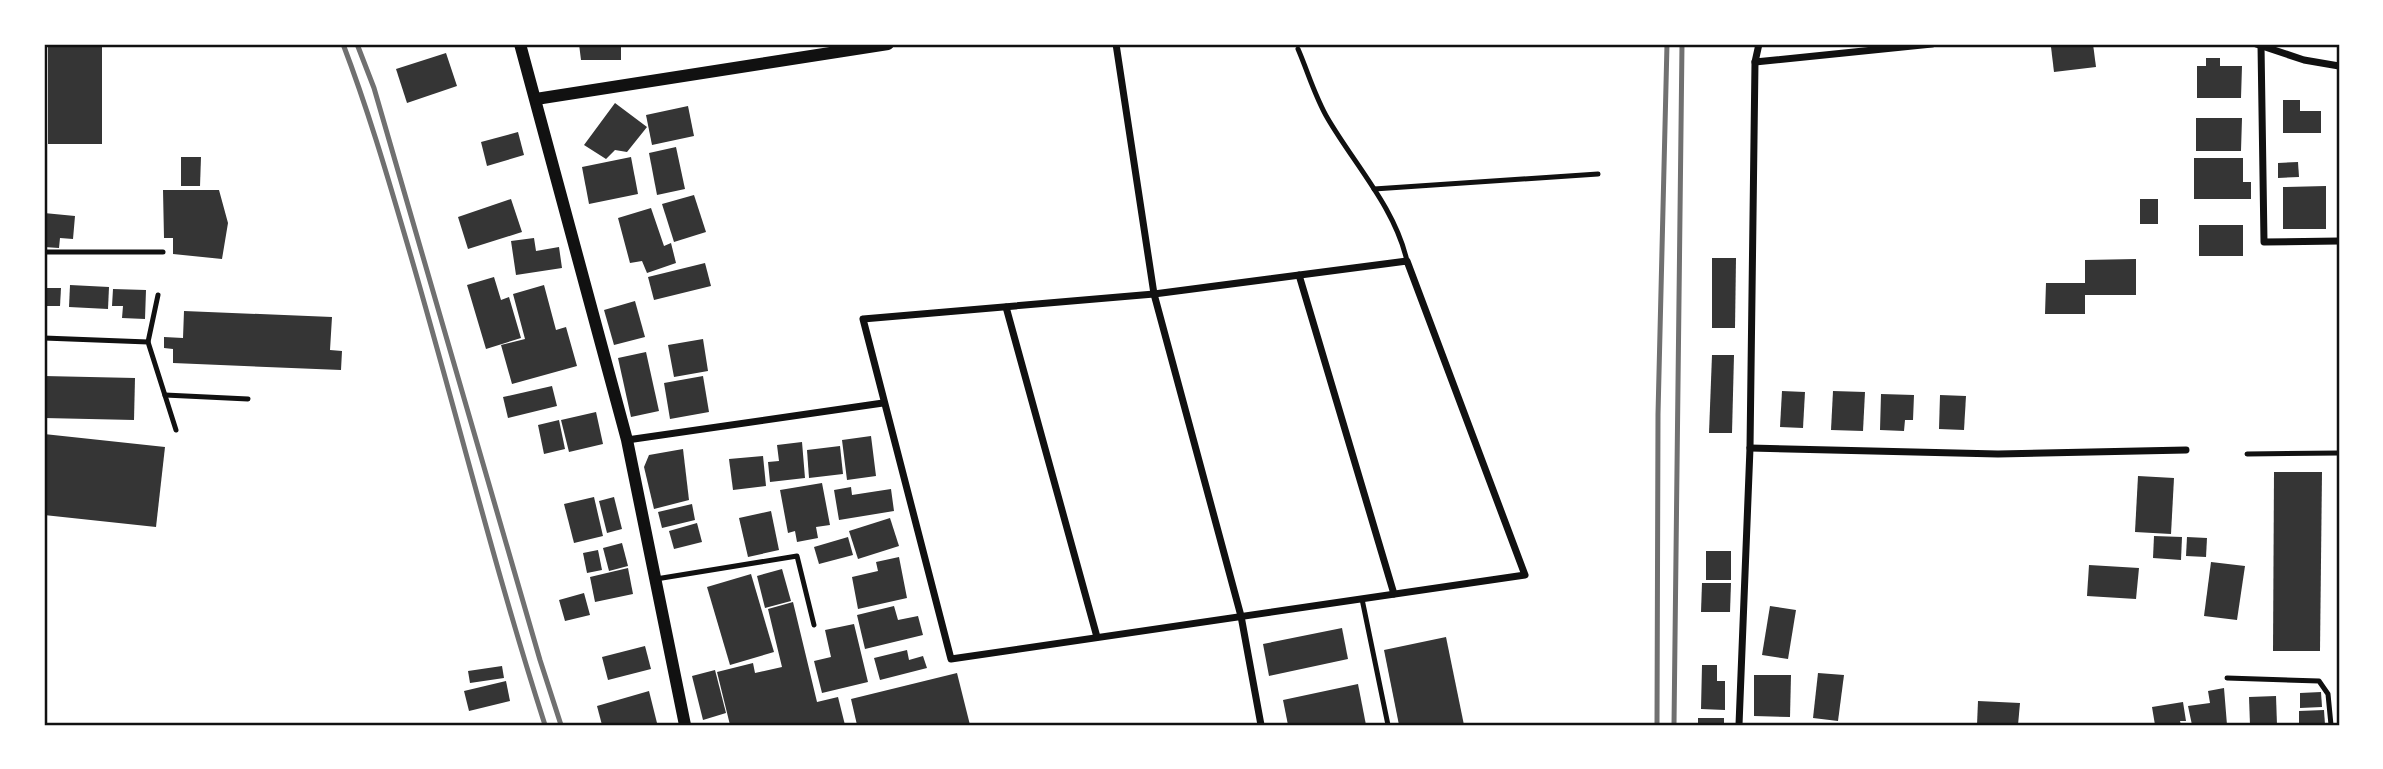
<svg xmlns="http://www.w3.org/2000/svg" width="2383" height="769" font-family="'Source Serif 4',serif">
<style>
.building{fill:#353535}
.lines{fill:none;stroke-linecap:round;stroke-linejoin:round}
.service{stroke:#111;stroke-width:5}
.minor{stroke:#111;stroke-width:7}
.tertiary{stroke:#111;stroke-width:12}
.rail{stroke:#707070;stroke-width:5}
.neatline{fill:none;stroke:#111;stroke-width:2.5}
</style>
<rect width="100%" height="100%" fill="#fff"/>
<g class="building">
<rect x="48" y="44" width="54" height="100"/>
<path d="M579 44H621V60H581Z"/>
<path d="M2093 44 2096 67 2054 72 2051 47Z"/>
<path d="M446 53 457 86 407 103 396 69Z"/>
<path d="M2206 58H2220V66H2242L2241 98H2197V66H2206Z"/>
<path d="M2283 100H2300V111H2321V133H2283Z"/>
<path d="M615 103 647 127 627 152 615 150 606 159 584 145Z"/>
<path d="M688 106 694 136 652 145 646 115Z"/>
<path d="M2196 118H2242L2241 151H2196Z"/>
<path d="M518 132 524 155 487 166 481 142Z"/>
<path d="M676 147 685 189 657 195 649 153Z"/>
<path d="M181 157H201L200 186H181Z"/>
<path d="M631 157 638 194 589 204 582 167Z"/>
<path d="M2194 158H2243V182H2251V199H2194Z"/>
<path d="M2298 162 2299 177 2278 178V163Z"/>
<path d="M2326 186V229H2283V187Z"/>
<path d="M163 190H219L228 223 222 259 173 254V238H164Z"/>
<path d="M694 195 706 232 674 242 662 204Z"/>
<path d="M511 199 522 232 468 249 458 217Z"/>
<rect x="2140" y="199" width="18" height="25"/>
<path d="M651 208 664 246 671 243 676 263 647 273 642 261 630 263 618 218Z"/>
<path d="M44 213 75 216 73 239 60 238 59 248 44 247Z"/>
<rect x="2199" y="225" width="44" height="31"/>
<path d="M534 238 536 251 559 247 562 268 516 275 511 241Z"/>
<path d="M1712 258H1736L1735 328H1712Z"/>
<path d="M2136 259V295H2085V314H2045L2046 283H2085V260Z"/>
<path d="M705 263 711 286 654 300 648 277Z"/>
<path d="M494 277 501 300 509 297 521 338 486 349 467 285Z"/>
<path d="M70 285 109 287 108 309 69 307Z"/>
<path d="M544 285 556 330 566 327 577 366 512 384 501 345 525 339 513 294Z"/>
<path d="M44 288H61L60 306H44Z"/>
<path d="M113 289 146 290 145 319 122 318 123 306H112Z"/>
<path d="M635 301 645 337 614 345 604 310Z"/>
<path d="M184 311 332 317 330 350 342 351 341 370 173 363V349L164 348V337L183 338Z"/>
<path d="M703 339 708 371 674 377 668 345Z"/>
<path d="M646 352 659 411 631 417 618 358Z"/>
<path d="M1712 355H1734L1732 433H1709Z"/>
<path d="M44 376 135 378 134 420 44 418Z"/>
<path d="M703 376 709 412 670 419 664 383Z"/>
<path d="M552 386 557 406 508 418 503 397Z"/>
<path d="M1782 391 1805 392 1803 428 1780 427Z"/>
<path d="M1833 391 1865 392 1863 431 1831 430Z"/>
<path d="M1881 394 1914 395 1913 420H1905L1904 431 1880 430Z"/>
<path d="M1940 395 1966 396 1964 430 1939 429Z"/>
<path d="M596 412 603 444 569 452 561 420Z"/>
<path d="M559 420 565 449 544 454 538 425Z"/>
<path d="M44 434 165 447 156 527 44 515Z"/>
<path d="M871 436 876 476 847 480 842 440Z"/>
<path d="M802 442 805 478 770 482 768 462 779 461 777 445Z"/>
<path d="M840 446 843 474 809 478 807 450Z"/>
<path d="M683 449 689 500 654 509 644 467 649 455Z"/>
<path d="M763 456 766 486 733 490 729 459Z"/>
<path d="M2274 472H2322L2320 651H2273Z"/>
<path d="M2138 476 2174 478 2171 534 2135 532Z"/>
<path d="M822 483 830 525 816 527 818 538 797 542 795 531 788 533 780 490Z"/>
<path d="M851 487 852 495 891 489 894 511 839 520 834 490Z"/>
<path d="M594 497 603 536 574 543 564 504Z"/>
<path d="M614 497 622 529 607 533 599 501Z"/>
<path d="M692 504 695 520 662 528 658 512Z"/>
<path d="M771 511 779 550 748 557 739 518Z"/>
<path d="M890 518 899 546 858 559 849 531Z"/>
<path d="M697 523 702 542 674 549 669 531Z"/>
<path d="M2154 536 2182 537 2181 560 2153 558Z"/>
<path d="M848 537 853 555 819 564 814 547Z"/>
<path d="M2187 537 2207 538 2206 557 2186 556Z"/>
<path d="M622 543 628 566 609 571 603 548Z"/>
<path d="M598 550 602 570 587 573 583 553Z"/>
<rect x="1706" y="551" width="25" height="29"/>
<path d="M899 557 907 598 858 609 852 577 878 571 876 562Z"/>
<path d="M2211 562 2245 566 2237 620 2204 616Z"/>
<path d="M2089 565 2139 568 2136 599 2087 596Z"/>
<path d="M628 568 633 594 595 602 590 577Z"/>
<path d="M782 569 791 601 765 608 757 576Z"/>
<path d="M751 574 774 652 730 665 707 587Z"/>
<path d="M1702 583H1731L1730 612H1701Z"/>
<path d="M584 593 590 615 565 621 559 600Z"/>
<path d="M793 602 817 702 838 697 845 725H730L717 672 753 663 755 673 782 667 768 609Z"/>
<path d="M894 606 898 620 918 616 923 635 865 649 857 615Z"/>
<path d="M1770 606 1796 610 1788 659 1762 655Z"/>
<path d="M854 624 868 682 822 693 814 661 831 657 825 630Z"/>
<path d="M1342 628 1348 659 1269 676 1263 644Z"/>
<path d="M1446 637 1464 725H1399L1384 650Z"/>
<path d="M645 646 651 669 608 680 602 657Z"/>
<path d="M907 650 909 660 923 656 927 668 880 680 874 658Z"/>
<path d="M1702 665H1717V681H1725V710L1701 709Z"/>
<path d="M502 666 504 678 470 683 468 671Z"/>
<path d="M715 670 726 713 703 720 692 676Z"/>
<path d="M957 673 970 725H857L851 699Z"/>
<path d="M1818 673 1844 675 1838 721 1813 718Z"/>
<path d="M1754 675H1791L1790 717 1754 716Z"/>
<path d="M506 681 510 701 469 711 464 691Z"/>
<path d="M1358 684 1366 725H1288L1283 700Z"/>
<path d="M2224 688 2227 725H2192L2188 706 2210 703 2208 691Z"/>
<path d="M649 691 657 723 648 725H602L597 706Z"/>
<path d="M2321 692 2322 707 2300 708V693Z"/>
<path d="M2276 696 2277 725H2250L2249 697Z"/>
<path d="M1978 701 2020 703 2018 725H1977Z"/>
<path d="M2183 702 2186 721H2180L2181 725H2155L2152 707Z"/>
<path d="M2324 710 2325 725H2299V711Z"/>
<rect x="1698" y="718" width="26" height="7"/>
</g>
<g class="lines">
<g class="service">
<path d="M1298 49C1308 72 1315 97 1328 119 1355 165 1395 208 1407 261"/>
<path d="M1374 189 1598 174"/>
<path d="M44 252H163"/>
<path d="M44 338 148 342 176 430"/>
<path d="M148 342 158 295"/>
<path d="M165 395 248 399"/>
<path d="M2247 454 2339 453"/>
<path d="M656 579 797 556 814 625"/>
<path d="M1362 599 1388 725"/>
<path d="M2227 678 2319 681 2328 694 2331 725"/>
</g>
<g class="minor">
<path d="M1116 44 1154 294 1241 616 1261 725"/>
<path d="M2256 44 2304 60 2339 66"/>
<path d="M2261 45 2264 242 2339 241"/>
<path d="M1755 62 1932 44"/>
<path d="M1407 261 1525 575 951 659 863 319 1154 294Z"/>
<path d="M1299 275 1394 594"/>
<path d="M1006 307 1097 637"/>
<path d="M627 440 883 403"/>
<path d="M1750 448 1998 454 2186 450"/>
<path d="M1739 725 1750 448 1755 62 1759 44"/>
</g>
<g class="tertiary">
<path d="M520 44 627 440 685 725"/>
<path d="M536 99 888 44"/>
</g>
<g class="rail">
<path d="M343 44C367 107 386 171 405 236 453 398 493 564 545 725"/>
<path d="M357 44 374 88 540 660 561 725"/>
<path d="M1657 725 1658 414 1667 44"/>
<path d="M1674 725 1682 44"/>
</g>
</g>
<rect width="2383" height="769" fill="none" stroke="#ffffff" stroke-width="91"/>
<rect x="46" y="46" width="2292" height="678" class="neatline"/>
</svg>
